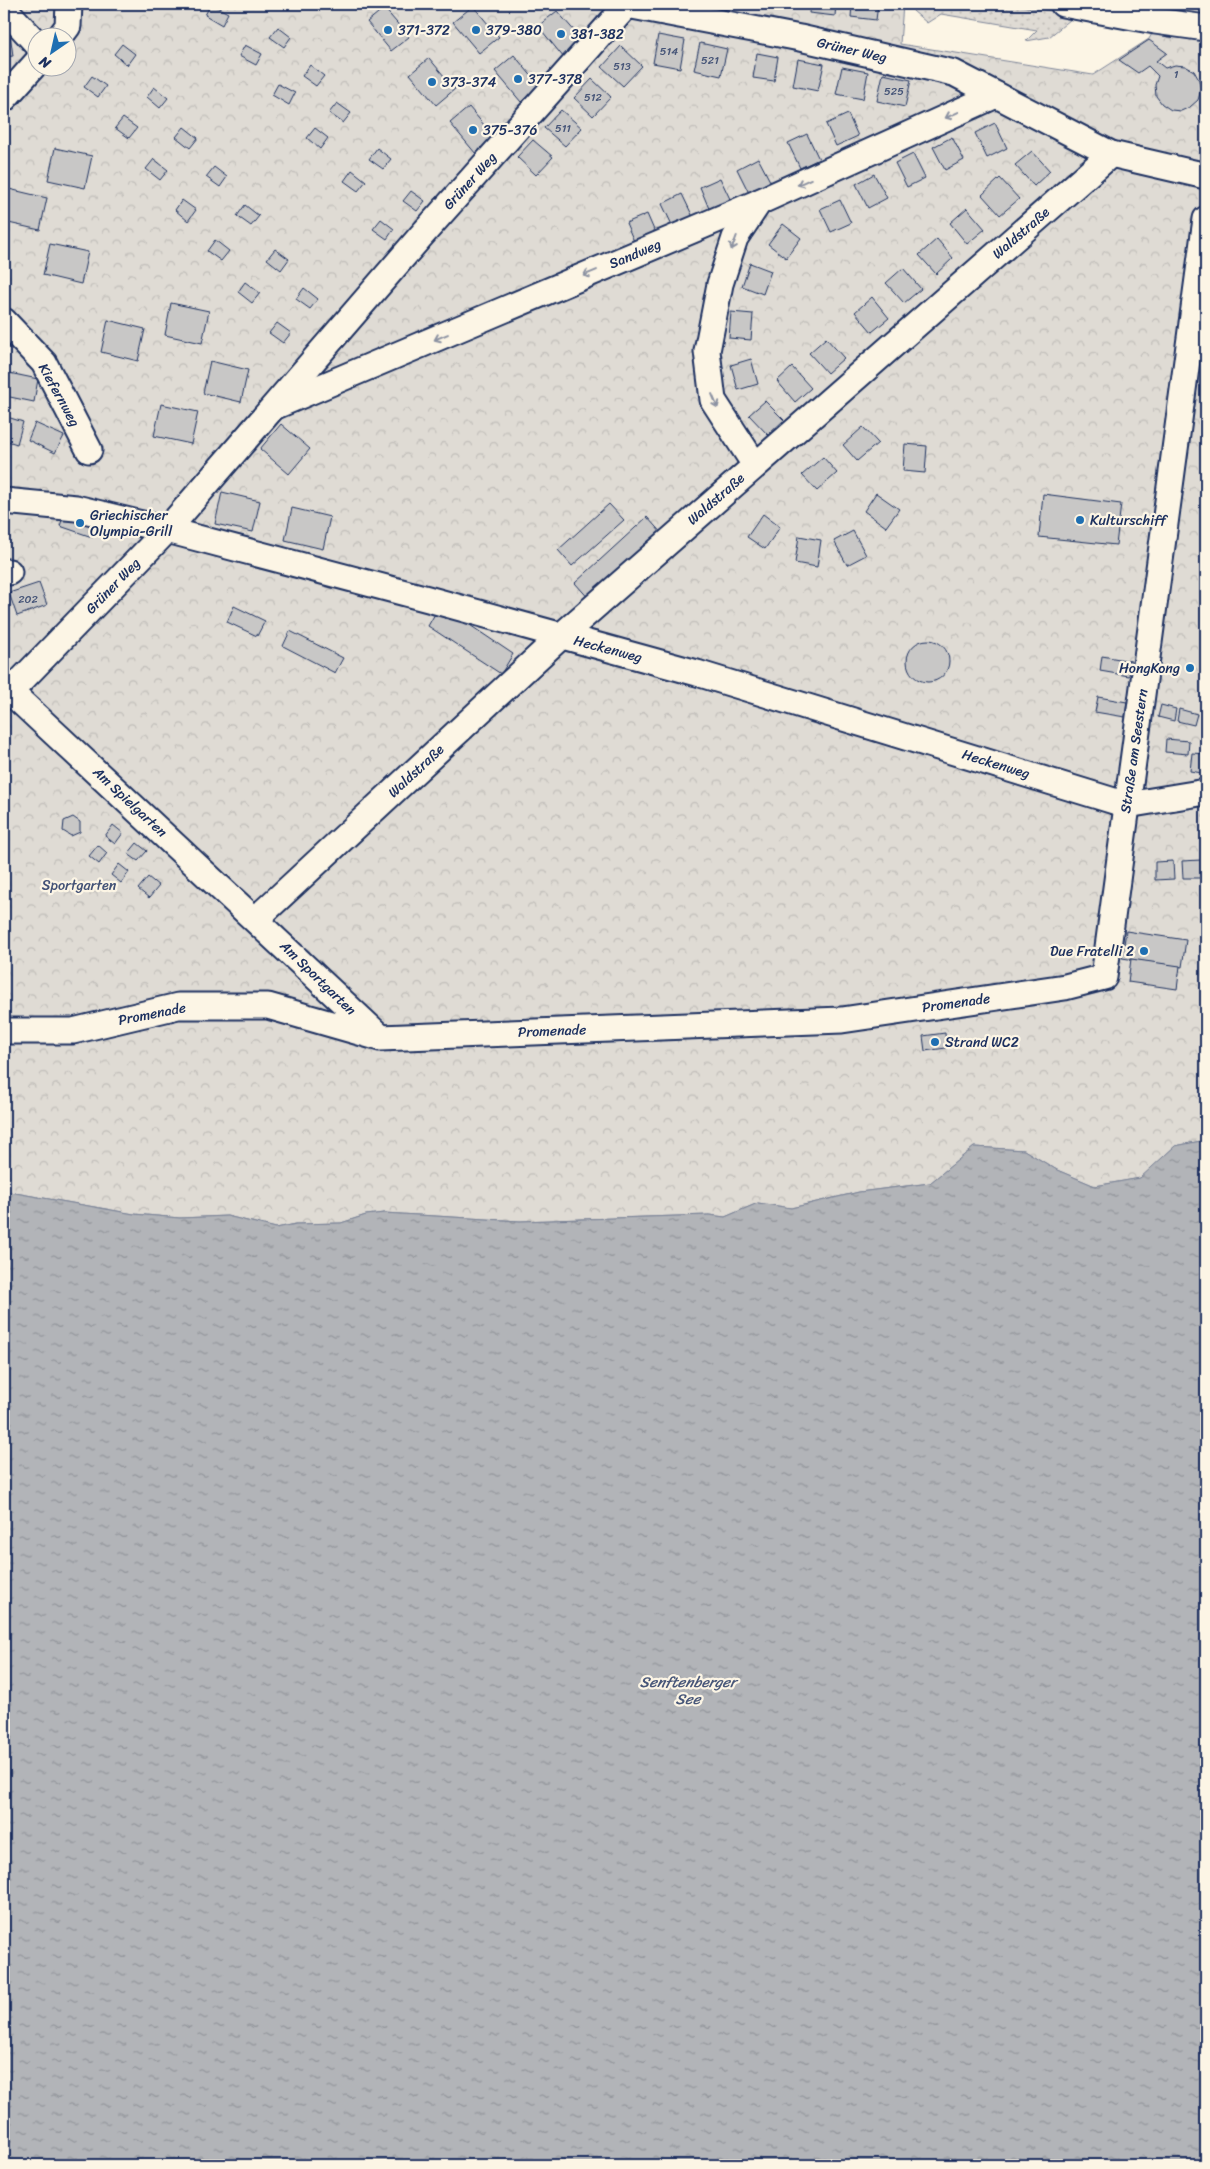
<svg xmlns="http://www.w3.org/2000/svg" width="1210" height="2169" font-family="Sriracha,sans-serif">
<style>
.grass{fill:url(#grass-dots);stroke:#7d8599}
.forest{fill:url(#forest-firs);stroke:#7d8599}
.park{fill:url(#park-crowns);stroke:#7d8599;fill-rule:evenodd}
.water{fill:url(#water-ripples);stroke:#767f94}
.building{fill:#c8c7c6;stroke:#1b2f5e}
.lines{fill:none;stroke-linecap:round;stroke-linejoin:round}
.minor-casing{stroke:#1b2f5e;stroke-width:29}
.minor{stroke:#fcf5e5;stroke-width:25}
.oneway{stroke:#8c92a2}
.poi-dot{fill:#1f6fb2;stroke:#fcf5e5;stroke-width:2}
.labels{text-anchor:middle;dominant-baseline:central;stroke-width:4.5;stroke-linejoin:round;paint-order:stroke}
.number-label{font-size:11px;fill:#465578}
.poi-label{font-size:14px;fill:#1b2f5e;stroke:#fcf5e5;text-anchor:start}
.street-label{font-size:14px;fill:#1b2f5e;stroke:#fcf5e5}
.park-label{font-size:14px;fill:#425176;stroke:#fcf5e5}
.water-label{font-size:15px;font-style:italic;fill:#485779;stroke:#fcf5e5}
</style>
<defs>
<pattern id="grass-dots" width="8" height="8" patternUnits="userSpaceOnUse" patternTransform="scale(1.25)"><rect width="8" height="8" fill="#dfdbd4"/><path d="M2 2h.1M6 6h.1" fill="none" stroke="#bfbcb8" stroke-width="1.8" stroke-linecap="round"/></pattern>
<pattern id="forest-firs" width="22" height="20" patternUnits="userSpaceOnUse" patternTransform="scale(1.25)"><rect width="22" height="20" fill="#dfdbd4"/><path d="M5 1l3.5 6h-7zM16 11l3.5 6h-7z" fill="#bfbcb8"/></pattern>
<pattern id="park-crowns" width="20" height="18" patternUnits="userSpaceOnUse" patternTransform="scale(1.25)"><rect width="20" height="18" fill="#dfdbd4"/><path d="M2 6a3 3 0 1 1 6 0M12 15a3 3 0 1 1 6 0" fill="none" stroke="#bfbcb8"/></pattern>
<pattern id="water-ripples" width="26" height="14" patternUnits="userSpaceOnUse" patternTransform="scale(1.25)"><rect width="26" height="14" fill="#b2b4b8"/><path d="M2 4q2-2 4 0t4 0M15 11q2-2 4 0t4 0" fill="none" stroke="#909399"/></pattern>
</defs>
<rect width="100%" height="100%" fill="#fcf5e5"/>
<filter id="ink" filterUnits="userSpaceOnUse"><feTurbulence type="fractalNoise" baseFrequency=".02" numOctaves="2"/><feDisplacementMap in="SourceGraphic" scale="10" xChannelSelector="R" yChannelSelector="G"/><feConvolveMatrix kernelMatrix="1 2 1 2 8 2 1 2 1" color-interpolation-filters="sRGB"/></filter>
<g filter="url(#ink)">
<path class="grass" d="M913 4H1009L1076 15 1049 37 1026 41 1037 30 941 14 927 23 913 11Z"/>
<path class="forest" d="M1069 4H1206V28Z"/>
<path class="park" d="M4 4H903L900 44 1093 75 1149 39 1154 30 1206 43V1140L1175 1146 1141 1178 1095 1186 1057 1170 1024 1150 974 1147 930 1183 859 1192 791 1208 758 1203 725 1217 709 1215 520 1221 384 1213 366 1215 341 1223 296 1224 276 1228 227 1216 180 1218 134 1214 4 1191ZM38 38H68V68H38Z"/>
<path class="water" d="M1206 1140V2165H4V1191L134 1214 180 1218 227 1216 276 1228 296 1224 341 1223 366 1215 384 1213 520 1221 709 1215 725 1217 758 1203 791 1208 859 1192 930 1183 974 1147 1024 1150 1057 1170 1095 1186 1140 1178 1175 1146Z"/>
<g class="building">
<path d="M211 4 228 13 222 25 205 15Z"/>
<path d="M810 4H836L835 16 809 13Z"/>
<path d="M852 4H878L876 20 851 17Z"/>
<path d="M473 6 499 37 479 53 453 22Z"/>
<path d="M384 8 409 37 391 51 367 22Z"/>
<path d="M557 11 584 42 564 58 538 26Z"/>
<path d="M278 27 291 37 284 47 270 37Z"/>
<path d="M10 33 13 56 4 57V34Z"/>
<path d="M658 35 685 40 680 68 653 63Z"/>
<path d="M1149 40 1167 53 1156 61 1165 68 1175 65 1185 66 1194 71 1199 80 1201 90 1198 100 1190 107 1181 111 1171 110 1162 104 1156 96 1155 85 1158 76 1148 66 1138 73 1119 60Z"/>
<path d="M700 43 727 49 721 76 694 70Z"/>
<path d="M122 44 135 54 127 65 114 54Z"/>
<path d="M245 45 262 54 256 65 239 56Z"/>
<path d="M621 46 642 66 623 86 602 67Z"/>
<path d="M757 53 778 57 774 81 753 78Z"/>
<path d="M514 55 540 86 521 102 495 71Z"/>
<path d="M429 58 455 89 436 105 410 74Z"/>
<path d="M798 59 824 64 818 91 793 86Z"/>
<path d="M310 65 324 76 316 86 302 76Z"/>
<path d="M842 67 868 72 863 99 836 94Z"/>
<path d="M883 74 911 80 905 107 877 101Z"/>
<path d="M92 76 106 86 98 97 84 87Z"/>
<path d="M592 79 611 97 593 116 574 98Z"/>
<path d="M278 84 295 93 289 105 272 95Z"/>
<path d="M154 87 168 98 160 108 147 97Z"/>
<path d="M337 103 351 113 343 123 329 113Z"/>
<path d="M469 107 495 138 476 154 450 123Z"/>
<path d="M561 110 582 128 565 146 544 128Z"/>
<path d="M848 114 858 136 836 146 826 124Z"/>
<path d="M123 118 137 128 129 138 115 128Z"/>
<path d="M995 123 1007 148 987 158 975 133Z"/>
<path d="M184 127 198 138 190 148 176 137Z"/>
<path d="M315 128 328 138 320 149 307 138Z"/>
<path d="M807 134 819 159 800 168 788 143Z"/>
<path d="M952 137 964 160 945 170 933 147Z"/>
<path d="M533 140 553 157 536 175 517 157Z"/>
<path d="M55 148 92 156 85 188 48 180Z"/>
<path d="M377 148 391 159 383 169 369 159Z"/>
<path d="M1032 151 1050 171 1034 186 1015 165Z"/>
<path d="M913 154 925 178 907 187 895 163Z"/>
<path d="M758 158 770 181 749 193 737 169Z"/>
<path d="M154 159 168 170 160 180 146 169Z"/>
<path d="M214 167 227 177 220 187 206 177Z"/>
<path d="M352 170 366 181 358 191 344 181Z"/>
<path d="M874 174 887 198 868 208 856 184Z"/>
<path d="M720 178 731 201 710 211 700 187Z"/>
<path d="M1000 178 1019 199 1000 215 982 195Z"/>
<path d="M9 189 47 198 40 230 4 222Z"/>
<path d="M411 191 425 201 417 211 403 201Z"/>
<path d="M682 194 694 219 674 229 662 204Z"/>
<path d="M182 200 196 210 188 221 175 210Z"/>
<path d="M840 200 851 223 831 232 820 209Z"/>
<path d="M245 205 259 216 251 226 237 216Z"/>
<path d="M967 208 985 229 967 244 950 223Z"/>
<path d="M647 214 657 237 636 246 626 223Z"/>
<path d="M381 219 394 229 387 239 373 229Z"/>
<path d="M783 224 801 238 786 258 768 244Z"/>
<path d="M937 239 953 258 936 274 919 255Z"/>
<path d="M215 240 229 251 221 261 207 251Z"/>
<path d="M50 244 88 252 81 284 43 275Z"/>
<path d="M275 249 289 259 281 270 267 259Z"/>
<path d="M750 263 771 271 763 294 742 286Z"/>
<path d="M903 268 921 289 904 303 886 283Z"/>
<path d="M245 282 260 293 252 303 238 292Z"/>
<path d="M304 288 318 299 310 309 296 299Z"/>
<path d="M872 297 889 318 872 332 855 312Z"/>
<path d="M171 303 209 311 202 343 165 335Z"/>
<path d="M731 312 753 314 751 340 729 338Z"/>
<path d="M108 320 145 329 138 361 101 352Z"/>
<path d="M277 323 291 333 283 343 269 333Z"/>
<path d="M826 338 844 358 827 373 809 353Z"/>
<path d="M751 359 758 384 738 390 731 365Z"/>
<path d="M210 361 248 370 241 402 203 393Z"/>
<path d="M792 367 811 388 795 402 777 381Z"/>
<path d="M9 373 38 379 34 402 5 396Z"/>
<path d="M765 401 784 420 768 435 749 415Z"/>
<path d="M161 404 198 412 191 444 154 436Z"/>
<path d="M4 416 23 422 17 444 4 440Z"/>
<path d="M35 423 64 436 55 453 28 440Z"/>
<path d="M281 424 310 449 289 474 260 449Z"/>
<path d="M863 427 878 443 857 461 843 445Z"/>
<path d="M905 444 927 446 925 473 903 471Z"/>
<path d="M823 457 837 473 817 491 802 475Z"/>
<path d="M222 492 260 501 253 532 215 524Z"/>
<path d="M876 493 899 509 886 527 864 511Z"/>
<path d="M1043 494 1121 504 1116 545 1039 537Z"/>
<path d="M609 504 624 520 572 566 558 550Z"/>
<path d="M292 508 330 517 323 549 285 540Z"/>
<path d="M65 511 97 522 92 537 60 526Z"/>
<path d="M763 514 780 527 765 549 747 537Z"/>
<path d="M647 517 664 536 591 601 575 583Z"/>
<path d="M853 531 866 555 847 565 834 541Z"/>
<path d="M799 536 821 540 817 567 795 563Z"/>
<path d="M39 583 47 605 17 616 9 593Z"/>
<path d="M440 605 513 654 501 674 428 626Z"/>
<path d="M234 606 265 621 257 636 227 622Z"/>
<path d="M290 631 343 658 335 673 283 646Z"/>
<circle cx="928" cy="661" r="21"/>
<path d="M1102 656 1131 661 1129 676 1100 671Z"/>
<path d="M1098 697 1127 702 1125 717 1095 712Z"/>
<path d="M1161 705 1176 709 1174 721 1158 717Z"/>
<path d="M1179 709 1197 714 1194 725 1177 721Z"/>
<path d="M1166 739 1189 741 1188 754 1165 752Z"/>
<path d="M1192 753 1205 754 1202 773 1190 771Z"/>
<path d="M73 817 80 822V832L71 836 63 831 64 821Z"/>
<path d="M113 825 123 833 115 844 105 836Z"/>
<path d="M137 843 147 851 138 861 128 854Z"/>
<path d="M98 845 107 853 99 864 89 856Z"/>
<path d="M1201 860V878H1183L1182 861Z"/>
<path d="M1173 861 1174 879 1155 880V862Z"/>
<path d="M119 864 129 872 121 883 111 875Z"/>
<path d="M148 877 159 886 149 898 138 889Z"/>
<path d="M1126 931 1186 940 1182 967 1122 958Z"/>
<path d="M1131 959 1180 966 1177 989 1128 982Z"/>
<path d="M945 1033 946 1048 925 1051 923 1036Z"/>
</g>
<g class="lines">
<defs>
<g id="minor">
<path d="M1063 4 1155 21 1206 28"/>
<path d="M4 8 38 45"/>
<path d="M59 38 68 26 69 4"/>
<path d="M4 99 38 61"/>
<path d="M4 321 44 363 89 450"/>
<path d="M276 406 759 202 996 95"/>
<path d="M755 465 713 400 707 351 720 284 735 238 759 202"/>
<path d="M4 501 76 508 167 530 428 599 697 673 1127 805 1206 792"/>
<path d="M4 572H9"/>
<path d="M4 686 378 1035"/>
<path d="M11 691 167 530 421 236 627 5 800 38 954 73 1111 154 1206 176"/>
<path d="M256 919 561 636 1111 154"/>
<path d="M4 1031H73L178 1006H268L380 1038 842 1020 1065 987 1104 977 1206 219"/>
</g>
</defs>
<use href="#minor" class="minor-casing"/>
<use href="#minor" class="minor"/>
</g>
<defs><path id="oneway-shaft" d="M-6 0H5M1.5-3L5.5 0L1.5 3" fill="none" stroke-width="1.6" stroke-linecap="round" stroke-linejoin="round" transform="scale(1.25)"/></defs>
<g class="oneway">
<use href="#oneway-shaft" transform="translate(952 115) rotate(156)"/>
<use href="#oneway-shaft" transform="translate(804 182) rotate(156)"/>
<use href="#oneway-shaft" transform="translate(734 243) rotate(111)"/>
<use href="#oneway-shaft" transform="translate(590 273) rotate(157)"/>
<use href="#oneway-shaft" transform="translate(441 337) rotate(157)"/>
<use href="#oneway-shaft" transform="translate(715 401) rotate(67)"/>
</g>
</g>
<g class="poi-dot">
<circle cx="388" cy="30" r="5"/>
<circle cx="476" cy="30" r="5"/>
<circle cx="561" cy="34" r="5"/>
<circle cx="518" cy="79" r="5"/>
<circle cx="432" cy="82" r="5"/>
<circle cx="473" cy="130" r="5"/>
<circle cx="1080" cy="520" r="5"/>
<circle cx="80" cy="523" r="5"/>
<circle cx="1190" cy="668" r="5"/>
<circle cx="1144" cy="951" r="5"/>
<circle cx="935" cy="1042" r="5"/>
</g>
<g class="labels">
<g class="number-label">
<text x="669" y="51">514</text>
<text x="710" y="60">521</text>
<text x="622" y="66">513</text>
<text x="1176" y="74">1</text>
<text x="894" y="91">525</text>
<text x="593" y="97">512</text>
<text x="563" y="128">511</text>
<text x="28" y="599">202</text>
</g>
<g class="poi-label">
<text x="398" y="30">371-372</text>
<text x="486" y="30">379-380</text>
<text x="571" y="34">381-382</text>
<text x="528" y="79">377-378</text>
<text x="442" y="82">373-374</text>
<text x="483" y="130">375-376</text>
<text x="90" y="515">Griechischer<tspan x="90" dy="16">Olympia-Grill</tspan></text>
<text x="1090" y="520">Kulturschiff</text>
<text x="1180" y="668" text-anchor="end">HongKong</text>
<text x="1134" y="951" text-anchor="end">Due Fratelli 2</text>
<text x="945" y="1042">Strand WC2</text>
</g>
<g class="street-label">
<text transform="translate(852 50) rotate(13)">Grüner Weg</text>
<text transform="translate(470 181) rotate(-48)">Grüner Weg</text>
<text transform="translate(1021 233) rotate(-41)">Waldstraße</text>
<text transform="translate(635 254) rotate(-23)">Sandweg</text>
<text transform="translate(59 395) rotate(61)">Kiefernweg</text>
<text transform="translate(716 499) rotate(-41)">Waldstraße</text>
<text transform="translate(113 586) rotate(-46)">Grüner Weg</text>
<text transform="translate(608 649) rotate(15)">Heckenweg</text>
<text transform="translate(1134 751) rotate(-82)">Straße am Seestern</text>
<text transform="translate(996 764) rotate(17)">Heckenweg</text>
<text transform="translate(416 771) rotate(-43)">Waldstraße</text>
<text transform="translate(130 802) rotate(43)">Am Spielgarten</text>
<text transform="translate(318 978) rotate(44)">Am Sportgarten</text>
<text transform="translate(956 1003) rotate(-8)">Promenade</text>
<text transform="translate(152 1014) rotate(-11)">Promenade</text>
<text transform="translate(552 1031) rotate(-2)">Promenade</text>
</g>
<g class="park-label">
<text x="79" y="885">Sportgarten</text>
</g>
<g class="water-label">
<text x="688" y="1682">Senftenberger<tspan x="688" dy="17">See</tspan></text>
</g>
</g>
<rect width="1210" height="2169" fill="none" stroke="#fcf5e5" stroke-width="20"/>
<rect x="10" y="10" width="1190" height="2149" fill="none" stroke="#1b2f5e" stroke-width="2" filter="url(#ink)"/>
<g transform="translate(52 52) rotate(214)"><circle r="24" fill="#fcf5e5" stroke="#a2a6af"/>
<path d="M0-4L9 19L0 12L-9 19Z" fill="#1f6fb2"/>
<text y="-8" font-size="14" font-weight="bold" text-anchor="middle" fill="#1b2f5e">N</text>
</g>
</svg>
